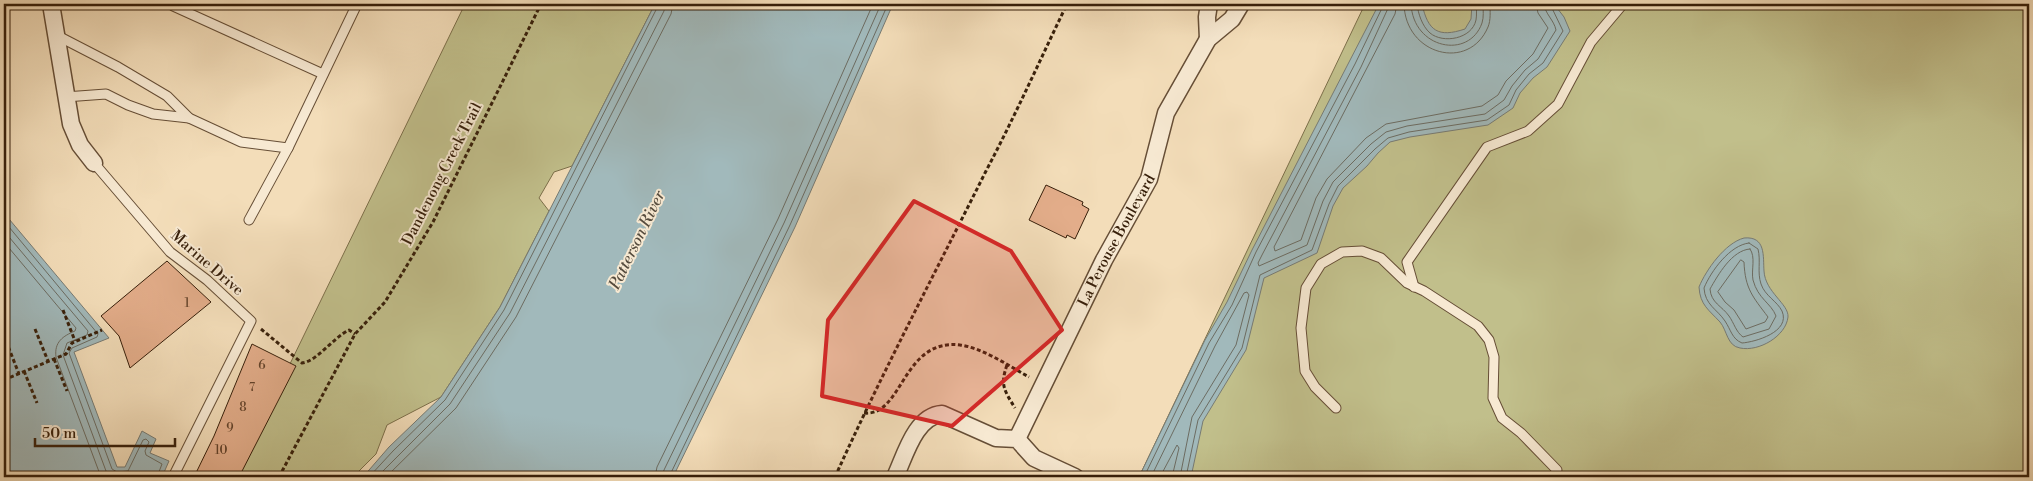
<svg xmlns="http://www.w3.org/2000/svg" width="2033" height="481" font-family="'Libre Bodoni',serif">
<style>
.green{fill:#c1bf8b;stroke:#7c6f4a}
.water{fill:#a1b9bb;stroke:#777b74}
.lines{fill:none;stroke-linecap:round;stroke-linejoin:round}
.shore{stroke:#6c6c62;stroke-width:1}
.building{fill:#e3ad8a;stroke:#371f0a}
.service-casing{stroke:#664e36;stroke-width:11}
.minor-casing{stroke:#664e36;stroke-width:19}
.path{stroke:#371f0a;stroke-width:3;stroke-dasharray:4 2.5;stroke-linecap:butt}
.service{stroke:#f7e9d2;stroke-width:9}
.minor{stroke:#f7e9d2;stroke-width:16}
.marked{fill:#d62828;fill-opacity:0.2;stroke:#d62828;stroke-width:4;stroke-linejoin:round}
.labels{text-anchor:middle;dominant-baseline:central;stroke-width:4;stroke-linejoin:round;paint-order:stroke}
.number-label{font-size:12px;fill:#62422a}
.street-label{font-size:15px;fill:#371f0a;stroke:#f7e9d2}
.water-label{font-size:16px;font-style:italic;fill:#574d3f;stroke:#f7e9d2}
</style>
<rect width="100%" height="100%" fill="#f3ddb9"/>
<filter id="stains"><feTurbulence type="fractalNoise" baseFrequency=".004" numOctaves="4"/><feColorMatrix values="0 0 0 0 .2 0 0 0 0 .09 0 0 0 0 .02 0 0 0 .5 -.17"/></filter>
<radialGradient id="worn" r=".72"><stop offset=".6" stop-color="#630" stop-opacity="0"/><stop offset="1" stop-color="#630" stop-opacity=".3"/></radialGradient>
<g class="green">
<path d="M465 4H655L572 166 554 172 539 198 549 211 500 307 441 397 387 425 376 454 353 477H235Z"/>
<path d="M1365 4H2029V477H1139Z"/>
</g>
<g class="water">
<path d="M655 4H893L795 227 673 477H363L389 447 441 397 500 307Z"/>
<path d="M1379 4H1422C1428 31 1438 38 1465 29L1471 19 1472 4H1554L1564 17 1570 31 1547 67 1533 78 1520 93 1513 108 1488 125 1410 137 1390 142 1378 153 1367 166 1343 188 1333 206 1317 253 1264 278 1246 350 1203 421 1191 477H1139L1205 340 1227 302 1252 250Z"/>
<path d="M4 213 109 338 74 352 117 467H125L142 431 156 439 150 453 169 461 162 477H4Z"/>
<path d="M1744 238C1766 236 1763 256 1764 271 1765 292 1789 304 1788 317 1786 336 1759 352 1740 348 1727 346 1727 330 1720 322 1709 310 1700 305 1699 287 1706 270 1725 243 1744 238Z"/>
</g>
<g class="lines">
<g class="shore">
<path d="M1390 4 1361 67 1262 255 1258 263 1259 266 1307 245 1323 201 1333 182 1371 144 1386 132 1407 126 1485 114 1504 100 1512 86 1525 70 1538 59 1556 30C1554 20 1545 14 1544 4"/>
<path d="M1397 4 1395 14 1274 247 1275 251 1301 240 1316 198 1327 179 1366 138 1386 124 1482 106 1498 95 1506 81 1533 54 1548 28 1538 13 1536 4"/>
<path d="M1404 4C1405 55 1469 72 1488 27 1491 20 1490 11 1490 4"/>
<path d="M1411 4C1413 49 1469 60 1482 23 1484 17 1483 10 1483 4"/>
<path d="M1417 4C1418 13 1422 26 1430 33 1443 44 1472 39 1476 20 1477 15 1476 9 1477 4"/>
<path d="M4 221 98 334 97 337 72 348 69 353 112 469 117 472 128 471 143 440 146 439 149 442 145 451 146 455 162 464 157 477"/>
<path d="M4 231 88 331 87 335 67 343 63 355 106 471 113 477"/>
<path d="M4 242 76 328 75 331C63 336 54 342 56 357L101 477"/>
<path d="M1749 243 1758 249C1761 261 1757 272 1761 284 1765 296 1777 301 1782 311 1791 332 1755 342 1742 343 1732 339 1731 330 1725 321 1717 309 1705 305 1704 288 1711 271 1730 245 1749 243Z"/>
<path d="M1750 249C1756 257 1751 270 1753 280 1758 299 1771 303 1776 316L1769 329 1743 337C1736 332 1734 323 1729 316 1722 306 1711 303 1710 289 1718 275 1732 250 1750 249Z"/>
<path d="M1741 260 1744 262C1745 289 1753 297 1768 317L1765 322 1746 329 1734 310 1725 302 1718 292Z"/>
<path d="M369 477 393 451 445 400 504 310 659 4"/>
<path d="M377 477 450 404 510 313 664 11 665 4"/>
<path d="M386 477 456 408 516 317 671 14 673 4"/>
<path d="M655 477 657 467 778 219 873 4"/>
<path d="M662 477 664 470 784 223 881 4"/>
<path d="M669 477 790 225 888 4"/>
<path d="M1144 477 1209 343 1232 305 1256 252 1355 64 1384 4"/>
<path d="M1151 477 1215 346 1244 293 1247 292 1249 295 1236 345 1192 417 1180 477"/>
<path d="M1160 477 1177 445 1179 448 1172 477"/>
<path d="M1186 477 1198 420 1242 348 1260 275 1312 250 1329 204 1338 186 1375 149 1388 138 1409 132 1487 120 1509 105 1516 90 1529 74 1543 63 1563 31 1550 4"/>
</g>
</g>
<g class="building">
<path d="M1046 185 1083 202 1082 205 1089 209 1075 239 1067 235 1066 238 1029 220Z"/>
<path d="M167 261 211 302 130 368 119 336 101 316Z"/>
<path d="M252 344 296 366 239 477H194L214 436Z"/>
</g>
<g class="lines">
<defs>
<g id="service">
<path d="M173 6 323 74"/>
<path d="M56 35 118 67 167 96 189 118 241 142 288 148"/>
<path d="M65 97 106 94 128 105 153 114 189 118"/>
<path d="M94 163 170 252 207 280 251 321 173 477"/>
<path d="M249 220 288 148 357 4"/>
<path d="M1414 287 1407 262 1487 147 1528 131 1558 104 1591 42 1623 4"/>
<path d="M1336 408 1315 387 1305 371 1301 328 1306 288 1321 264 1342 252 1362 251 1381 258 1407 283 1424 291 1478 326 1489 340 1494 357 1493 398 1502 418 1521 433 1557 470"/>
</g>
<g id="minor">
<path d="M51 4 71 124 80 145 94 163"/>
<path d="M1208 39 1207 17 1209 4"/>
<path id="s1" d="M1017 439 1104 260 1149 179 1166 113 1208 39 1232 19 1241 4"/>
<path d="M895 477C905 456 915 416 942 414L996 438 1017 439 1034 458 1075 477"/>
</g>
</defs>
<use href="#service" class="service-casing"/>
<use href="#minor" class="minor-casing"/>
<g class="path">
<path d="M63 310 75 341"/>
<path d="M35 329 48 361"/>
<path d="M261 329 302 363C316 362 334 337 349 330L355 334"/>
<path d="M6 341 19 374"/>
<path d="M54 359 67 391"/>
<path d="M1007 365C1000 385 1004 390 1015 408"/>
<path d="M24 371 37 403"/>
<path d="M4 380 66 354 72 343 102 330"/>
<path d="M4 407 9 419"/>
<path d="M864 413C903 417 902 338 960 345 983 348 1009 366 1029 377"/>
<path d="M279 477 355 334 385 302 433 222 541 4"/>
<path d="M835 477C882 373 935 273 986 171 1015 116 1040 60 1067 4"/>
</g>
<use href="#service" class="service"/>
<use href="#minor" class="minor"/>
</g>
<path class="marked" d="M914 201 1011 251 1062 330 952 426 822 396 828 320Z"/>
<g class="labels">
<g class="number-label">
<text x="187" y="303">1</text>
<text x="262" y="365">6</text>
<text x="252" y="387">7</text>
<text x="243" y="407">8</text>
<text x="230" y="428">9</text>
<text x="221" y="450">10</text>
</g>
<g class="street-label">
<text transform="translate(442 174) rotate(-63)">Dandenong Creek Trail</text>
<text stroke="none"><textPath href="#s1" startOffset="222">La Perouse Boulevard</textPath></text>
<text transform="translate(207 263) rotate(41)">Marine Drive</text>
</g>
<g class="water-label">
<text transform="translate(637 240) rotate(-64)">Patterson River</text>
</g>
</g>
<rect width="2033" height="481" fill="none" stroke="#f3ddb9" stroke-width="20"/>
<rect x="5" y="5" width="2023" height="471" fill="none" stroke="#371f0a" stroke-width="2.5"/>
<rect x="10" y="10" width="2013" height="461" fill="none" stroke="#371f0a"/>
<path d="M35 438v8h140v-8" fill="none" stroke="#371f0a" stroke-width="2.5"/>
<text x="42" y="438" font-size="15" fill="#371f0a" stroke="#f7e9d2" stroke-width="4" paint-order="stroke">50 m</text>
<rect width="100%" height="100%" filter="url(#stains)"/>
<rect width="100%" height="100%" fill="url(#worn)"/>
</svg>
